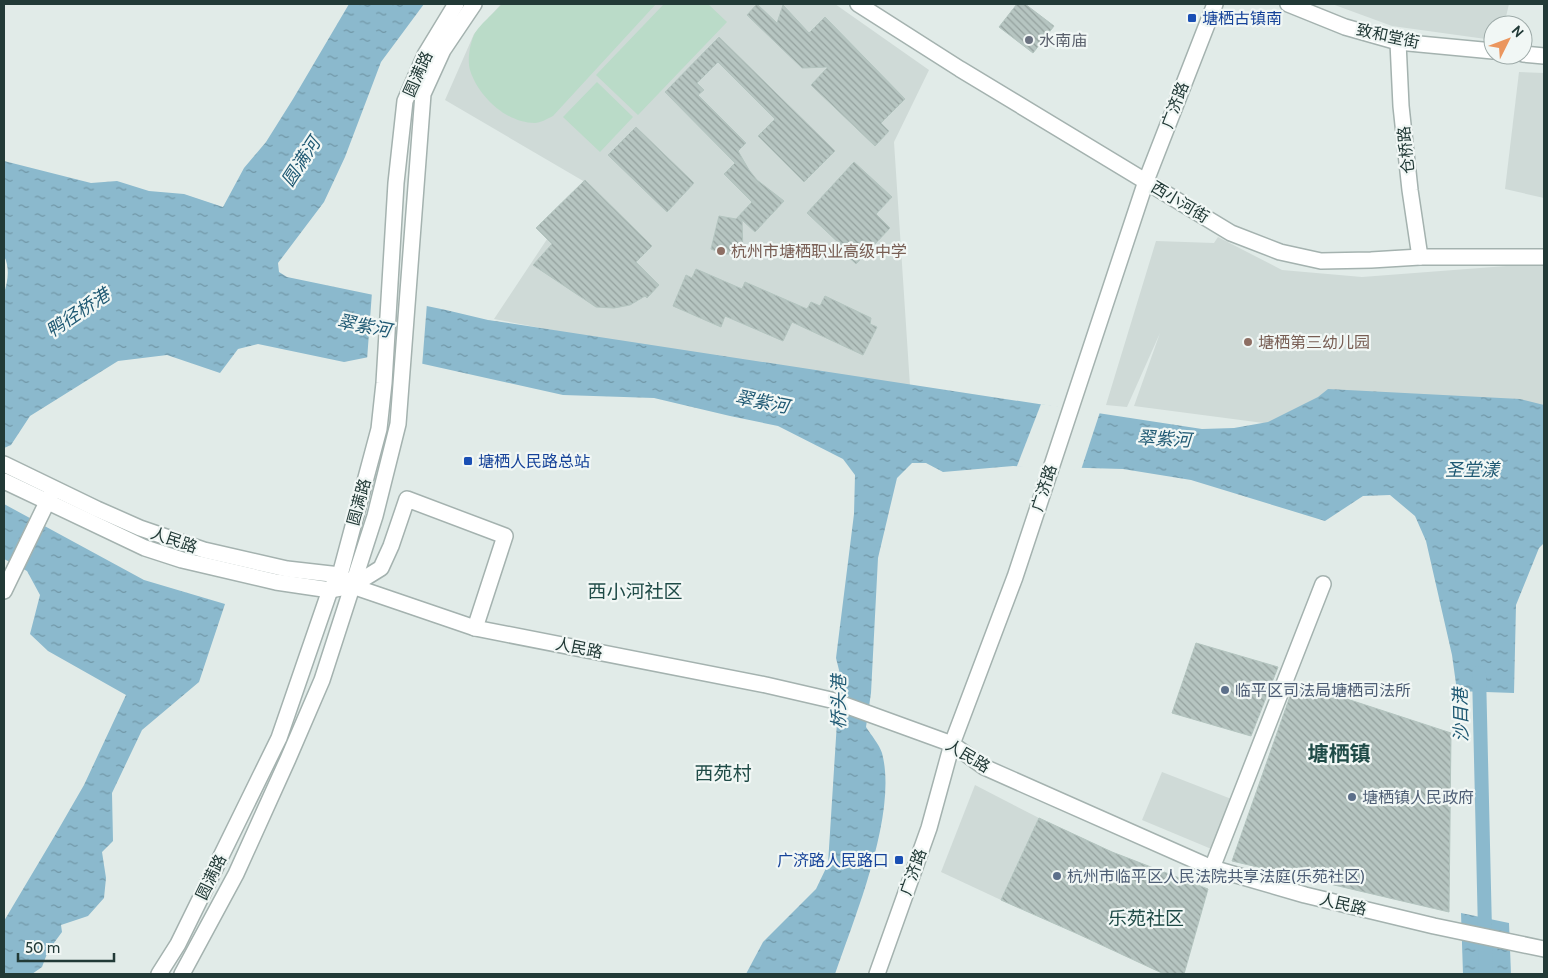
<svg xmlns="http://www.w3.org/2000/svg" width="1548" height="978" font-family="Cabin,'Noto Sans SC',sans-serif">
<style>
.built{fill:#cfdad7}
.garden{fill:#badbc8}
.water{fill:url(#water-ripples)}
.pier{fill:#e1ebe8}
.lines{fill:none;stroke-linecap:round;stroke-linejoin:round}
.canal{stroke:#8bb9cd;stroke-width:14}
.building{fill:url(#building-back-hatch);stroke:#b3c4bf}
.minor-casing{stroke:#a4b2af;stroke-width:18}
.minor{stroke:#fff;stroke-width:15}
.transit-dot{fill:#1a4fb4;stroke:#f1f7f5;stroke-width:2}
.worship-dot{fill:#6b7280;stroke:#f1f7f5;stroke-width:2}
.education-dot{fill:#8d6e63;stroke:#f1f7f5;stroke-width:2}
.service-dot{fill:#5c6f8a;stroke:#f1f7f5;stroke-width:2}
.labels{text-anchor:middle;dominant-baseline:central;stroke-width:4.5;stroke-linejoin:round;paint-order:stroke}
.transit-label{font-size:16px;fill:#164399;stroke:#f1f7f5;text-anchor:start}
.street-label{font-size:16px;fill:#223a37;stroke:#f1f7f5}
.worship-label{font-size:16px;fill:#5b616d;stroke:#f1f7f5;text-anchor:start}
.education-label{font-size:16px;fill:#785e54;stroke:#f1f7f5;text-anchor:start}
.service-label{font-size:16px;fill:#4e5e75;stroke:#f1f7f5;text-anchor:start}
.water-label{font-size:18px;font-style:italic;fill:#1f5973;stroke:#f1f7f5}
.quarter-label{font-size:19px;fill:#1f4b47;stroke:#f1f7f5}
.district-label{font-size:21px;font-weight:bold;fill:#1f4b47;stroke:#f1f7f5}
</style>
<defs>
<pattern id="water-ripples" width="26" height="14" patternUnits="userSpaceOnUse" patternTransform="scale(1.25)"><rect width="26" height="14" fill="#8bb9cd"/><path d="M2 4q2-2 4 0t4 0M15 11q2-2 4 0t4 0" fill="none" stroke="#7197a7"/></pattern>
<pattern id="building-back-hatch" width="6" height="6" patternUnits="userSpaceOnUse" patternTransform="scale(1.25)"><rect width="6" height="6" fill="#b6c5c1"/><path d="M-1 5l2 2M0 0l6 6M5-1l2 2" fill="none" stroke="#94a19e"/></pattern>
</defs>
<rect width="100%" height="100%" fill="#e1ebe8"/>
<g class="built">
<path d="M501 4H835L929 70 894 142 910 386 629 345 494 319 585 182 445 100 474 34Z"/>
<path d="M1332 4H1509L1504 25H1493V40L1392 26Z"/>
<path d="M1519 72 1544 73V198L1505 189Z"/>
<path d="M1218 237 1282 270 1362 277 1544 263V406L1336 390 1327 396 1271 424 1134 406 1160 333 1127 407 1106 405 1156 241 1214 243Z"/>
<path d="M1162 772 1234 800 1221 853 1142 820Z"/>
<path d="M975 785 1039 818 1001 900 941 872Z"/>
</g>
<g class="garden">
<path d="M502 4H656L553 116C547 119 540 123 535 123 506 123 478 96 470 70 467 60 470 44 474 35 478 26 495 12 502 4Z"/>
<path d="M664 4H708L727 22 638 115 596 75Z"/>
<path d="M597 82 633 117 600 152 563 117Z"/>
</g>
<g class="water">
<path d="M349 4H424L381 62 345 157 324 202 278 263 279 272 287 277 446 310 488 320 1202 429 1234 428 1268 422 1318 397 1328 389 1520 399 1544 405V543L1539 548 1516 605 1514 693 1457 691 1452 655 1426 541 1415 516 1390 495 1363 496 1325 521 1191 480 1123 469 1013 466 943 472 926 463H912L897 478 878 558 871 693 866 727C871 735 879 744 882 753 898 813 855 916 835 974H746L763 942 816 889 828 864 837 722 842 682 836 658 854 514 855 475 843 459 778 426 730 416 654 398 563 395 392 357H369L344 362 258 344 238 349 220 373 167 355 118 361 30 416 11 445 4 448V293C8 282 10 267 4 256V161L91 183 117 181 149 191 184 194 223 207 244 168 266 142 293 99Z"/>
<path d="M4 504 144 580 225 604 199 682 142 730 112 793 113 841 102 852 106 878 104 898 88 916 61 925 62 932 48 951 42 967 32 974H4V921L54 837 84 785 126 695 48 651 30 634 40 595 27 571 4 559Z"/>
<path d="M1461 913 1509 923 1511 974H1463Z"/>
</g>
<g class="pier">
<path d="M372 292 427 303 422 367 392 359 367 360Z"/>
<path d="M1041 404 1100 412 1081 470 1035 469 1017 466Z"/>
</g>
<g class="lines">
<path class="canal" d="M1479 673 1486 974"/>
</g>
<g class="building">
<path d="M757 4 777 23 783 5 809 33 825 17 905 99 881 123 889 131 875 146 811 85 828 67 802 68 747 15Z"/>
<path d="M1017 4H1025L1054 26 1033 53 999 27Z"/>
<path d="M719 37 835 151 804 182 758 136 775 119 718 62 697 83 704 90 698 95 746 143 738 151 749 170 757 180 784 201 755 232 742 220 743 254H723L711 249 719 216 736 219 752 202 724 174 735 163 665 92Z"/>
<path d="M636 127 694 183 667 212 608 155Z"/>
<path d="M854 162 892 197 876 214 890 228 856 264 839 248 842 246 807 213Z"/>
<path d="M585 180 652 246 636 262 659 285 647 298 645 296 630 305 614 308 596 307 533 265 552 244 536 228Z"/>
<path d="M696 269 742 289 745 282 807 309 811 302 820 306 825 296 871 318 870 324 877 327 863 355 792 322 783 341 725 316 721 327 673 306 686 275 692 278Z"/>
<path d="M1196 643 1278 667 1251 736 1172 713Z"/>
<path d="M1295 682 1451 733 1449 912 1232 861Z"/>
<path d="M1039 818 1112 852 1208 889 1184 974H1164L1078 934 1001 900Z"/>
</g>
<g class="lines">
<defs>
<g id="minor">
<path d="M858 4 960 69 1231 233 1280 252 1321 261 1371 260 1420 257H1544"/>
<path d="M1288 4 1345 27 1398 42 1493 51"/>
<path d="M1398 42 1401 106 1410 190 1420 257"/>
<path d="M1523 54 1544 56"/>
<path d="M4 464 97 509 140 528 204 550 287 569 340 575 352 586 475 628 766 685 831 700 952 744 984 767 1212 868 1305 895 1434 926 1544 949"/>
<path d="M4 481 145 548 182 560 276 582 330 590 352 586 381 568 391 546 407 499 505 536 475 628"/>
<path d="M4 591 51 494"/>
<path d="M1212 868 1323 584"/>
<path d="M159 974 178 944 279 738 330 590 340 575 379 429 384 383 396 183 405 101 425 55 456 4"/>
<path d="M182 974 236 874 288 759 322 680 375 516 398 424 423 94 443 50 474 4"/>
<path d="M877 974 929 828 952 744 1015 577 1146 181 1215 4"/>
</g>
</defs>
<use href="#minor" class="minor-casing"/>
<use href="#minor" class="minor"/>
</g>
<g class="transit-dot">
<rect x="1187" y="13" width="10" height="10" rx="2.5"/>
<rect x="463" y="456" width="10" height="10" rx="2.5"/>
<rect x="894" y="855" width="10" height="10" rx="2.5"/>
</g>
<circle class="worship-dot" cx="1029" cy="40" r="5"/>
<g class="education-dot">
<circle cx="721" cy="251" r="5"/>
<circle cx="1248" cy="342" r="5"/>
</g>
<g class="service-dot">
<circle cx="1225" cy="690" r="5"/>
<circle cx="1352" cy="797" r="5"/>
<circle cx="1057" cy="876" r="5"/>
</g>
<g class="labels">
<g class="transit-label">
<text x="1202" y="18">塘栖古镇南</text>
<text x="478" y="461">塘栖人民路总站</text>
<text x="889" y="860" text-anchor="end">广济路人民路口</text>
</g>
<g class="street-label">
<text transform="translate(1388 36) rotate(12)">致和堂街</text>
<text transform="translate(418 74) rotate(-66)">圆满路</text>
<text transform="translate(1175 105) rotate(-69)">广济路</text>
<text transform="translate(1406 150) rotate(-96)">仓桥路</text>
<text transform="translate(1180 202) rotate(31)">西小河街</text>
<text transform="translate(1044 488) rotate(-72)">广济路</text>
<text transform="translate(359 502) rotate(-75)">圆满路</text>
<text transform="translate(174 540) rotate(19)">人民路</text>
<text transform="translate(579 648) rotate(11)">人民路</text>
<text transform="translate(968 756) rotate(31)">人民路</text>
<text transform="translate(913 872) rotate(-70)">广济路</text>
<text transform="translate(211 877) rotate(-64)">圆满路</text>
<text transform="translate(1343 904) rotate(13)">人民路</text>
</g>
<g class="worship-label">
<text x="1039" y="40">水南庙</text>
</g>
<g class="education-label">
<text x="731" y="251">杭州市塘栖职业高级中学</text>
<text x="1258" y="342">塘栖第三幼儿园</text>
</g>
<g class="service-label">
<text x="1235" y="690">临平区司法局塘栖司法所</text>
<text x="1362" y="797">塘栖镇人民政府</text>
<text x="1067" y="876">杭州市临平区人民法院共享法庭(乐苑社区)</text>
</g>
<g class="water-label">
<text transform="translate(301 162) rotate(-57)">圆满河</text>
<text transform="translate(78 313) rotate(-34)">鸭径桥港</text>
<text transform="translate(364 326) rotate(11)">翠紫河</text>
<text transform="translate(762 402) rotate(11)">翠紫河</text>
<text transform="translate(1164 439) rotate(3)">翠紫河</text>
<text x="1472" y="470">圣堂漾</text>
<text transform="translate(839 702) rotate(-90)">桥头港</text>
<text transform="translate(1461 715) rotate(-91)">沙目港</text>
</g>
<g class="quarter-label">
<text x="635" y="591">西小河社区</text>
<text x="723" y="773">西苑村</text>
<text x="1146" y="918">乐苑社区</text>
</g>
<g class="district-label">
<text x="1339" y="753">塘栖镇</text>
</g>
</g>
<rect width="1548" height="978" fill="none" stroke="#223a37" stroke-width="10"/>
<g transform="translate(1508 40) rotate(48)"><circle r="24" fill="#f1f7f5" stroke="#9eaba9"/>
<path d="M0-4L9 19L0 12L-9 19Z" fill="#eb965e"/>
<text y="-8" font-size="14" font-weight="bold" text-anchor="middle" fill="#223a37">N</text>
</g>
<path d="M18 953v8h96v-8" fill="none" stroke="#223a37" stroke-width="2.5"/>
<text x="25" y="953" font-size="15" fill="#223a37" stroke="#f1f7f5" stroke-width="4" paint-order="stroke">50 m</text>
</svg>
